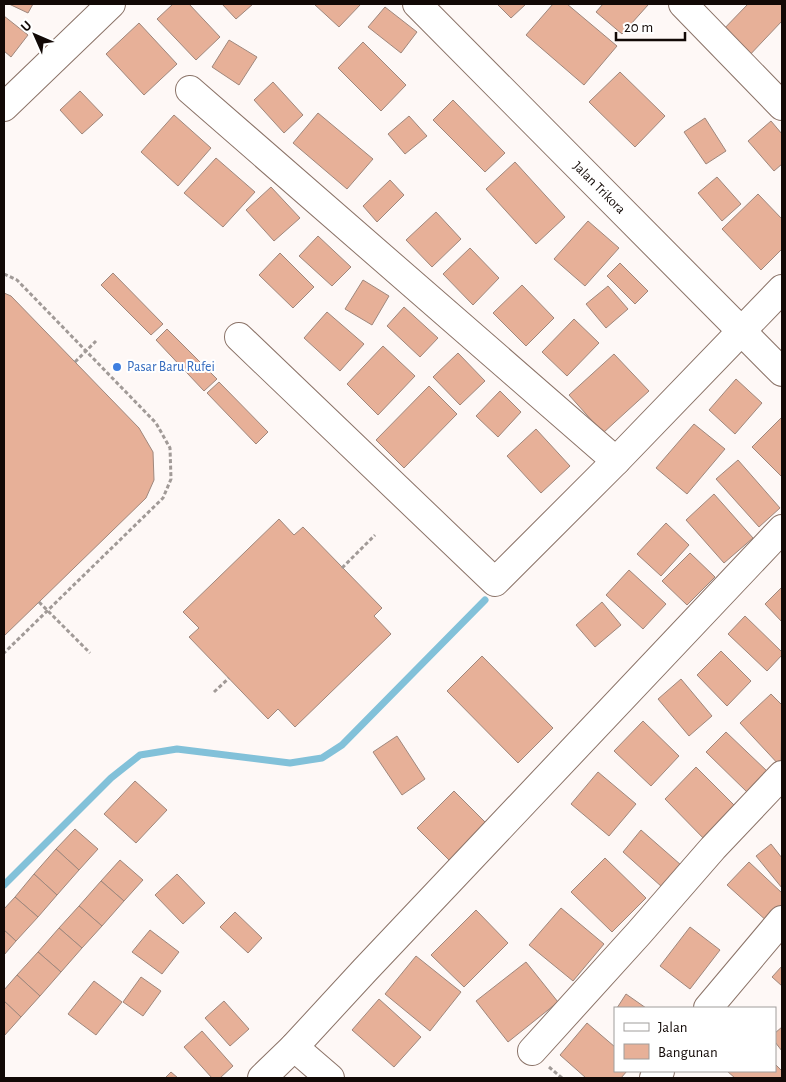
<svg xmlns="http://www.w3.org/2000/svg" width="786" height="1082" font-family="'Alegreya Sans',sans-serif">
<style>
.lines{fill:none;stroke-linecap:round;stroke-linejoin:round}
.stream{stroke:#82c1d9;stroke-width:7}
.building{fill:#e7b098;stroke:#9f877c}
.minor-casing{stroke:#8b7368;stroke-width:30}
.path{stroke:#a19a97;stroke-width:3;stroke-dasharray:4 2.5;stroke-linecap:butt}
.minor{stroke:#fff;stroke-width:28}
.shop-dot{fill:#3f7fe0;stroke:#fff;stroke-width:2}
.labels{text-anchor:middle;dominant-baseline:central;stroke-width:4;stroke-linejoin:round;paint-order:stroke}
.street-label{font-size:14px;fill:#120906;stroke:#fff}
.shop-label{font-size:14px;fill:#366cbe;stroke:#fff;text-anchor:start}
</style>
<rect width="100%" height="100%" fill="#fef8f6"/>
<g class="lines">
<path class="stream" d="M4 885 111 778 140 755 177 749 290 763 322 758 342 745 485 600"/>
</g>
<g class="building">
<path d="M9 4H33L28 13Z"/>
<path d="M173 4H189L220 37 196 60 157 19Z"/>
<path d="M222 4H253L236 19Z"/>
<path d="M314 4H361L339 27Z"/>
<path d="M497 4H526L511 18Z"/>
<path d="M553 4H567L617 46 584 85 526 35Z"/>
<path d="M603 4H647L648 5 622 34 596 12Z"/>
<path d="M748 4H781L782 5V21L746 59 719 34Z"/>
<path d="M385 7 417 32 401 53 368 27Z"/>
<path d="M4 16 28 35 11 57 4 51Z"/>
<path d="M139 23 177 64 144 95 106 54Z"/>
<path d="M229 40 257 57 239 85 212 67Z"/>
<path d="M363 42 406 85 381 111 338 68Z"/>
<path d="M620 72 665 116 635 147 589 102Z"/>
<path d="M273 82 303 115 284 133 254 100Z"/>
<path d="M80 91 103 115 82 134 60 110Z"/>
<path d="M453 100 505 153 485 172 433 120Z"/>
<path d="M318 113 373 159 347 189 293 143Z"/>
<path d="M174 115 211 148 178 186 141 152Z"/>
<path d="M409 116 427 136 405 154 388 134Z"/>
<path d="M705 118 726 151 706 164 684 132Z"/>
<path d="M771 121 782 134V164L774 171 748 141Z"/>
<path d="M216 158 255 192 223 227 184 193Z"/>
<path d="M515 162 565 217 536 244 486 189Z"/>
<path d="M717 177 741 204 722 221 698 193Z"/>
<path d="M390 180 404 195 377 222 363 206Z"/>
<path d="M271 187 300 218 274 241 246 210Z"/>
<path d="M758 194 782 219V249L761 270 722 229Z"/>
<path d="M436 212 461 239 432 267 406 240Z"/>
<path d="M588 221 619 248 585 286 554 259Z"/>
<path d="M318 236 351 267 332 286 299 256Z"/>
<path d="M470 248 499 278 473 305 443 274Z"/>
<path d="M280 253 314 287 293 308 259 275Z"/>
<path d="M620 263 648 291 635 304 607 276Z"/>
<path d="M113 273 163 324 151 335 101 285Z"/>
<path d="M363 280 389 296 372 325 345 309Z"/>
<path d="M522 285 554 318 526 346 493 313Z"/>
<path d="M608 286 628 309 606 328 586 304Z"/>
<path d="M4 293 11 296 139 428 153 452 154 480 146 498 4 636Z"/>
<path d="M404 307 438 338 420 357 387 326Z"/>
<path d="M327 312 364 344 340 371 304 338Z"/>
<path d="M574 319 599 343 567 376 542 352Z"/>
<path d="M167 329 217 379 204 391 156 340Z"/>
<path d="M383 346 415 376 378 415 347 384Z"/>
<path d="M458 353 485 381 460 405 433 377Z"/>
<path d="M614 354 649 391 603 433 569 395Z"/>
<path d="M736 379 762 403 735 434 709 410Z"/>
<path d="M219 382 268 432 256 444 207 393Z"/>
<path d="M429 386 457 414 404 468 376 440Z"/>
<path d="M500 391 521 412 498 437 476 416Z"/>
<path d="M782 417V477L752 447Z"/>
<path d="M694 424 725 449 687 494 656 468Z"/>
<path d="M536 429 570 466 541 493 507 456Z"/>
<path d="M738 460 780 508 759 527 716 479Z"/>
<path d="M714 494 753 538 724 563 686 520Z"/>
<path d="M279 519 294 535 303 527 382 608 374 616 391 634 295 727 278 709 268 719 189 637 199 628 183 612Z"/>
<path d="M666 523 689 545 661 576 637 554Z"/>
<path d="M690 553 715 577 687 605 662 581Z"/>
<path d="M629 570 666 604 643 629 606 595Z"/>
<path d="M782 587V622L765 604Z"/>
<path d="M602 602 621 625 595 647 576 625Z"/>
<path d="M745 616 782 652V655L767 671 728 634Z"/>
<path d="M721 651 751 681 727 706 697 675Z"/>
<path d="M482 656 553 728 518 763 447 691Z"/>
<path d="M681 679 712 716 689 736 658 699Z"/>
<path d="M771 694 782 705 781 767 740 723Z"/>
<path d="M643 721 679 756 651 786 614 751Z"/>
<path d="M726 732 768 772 748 793 706 752Z"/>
<path d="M397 736 425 779 402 795 373 752Z"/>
<path d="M696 767 741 812 709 844 665 799Z"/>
<path d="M598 772 636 804 609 836 571 804Z"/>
<path d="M135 781 167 810 136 843 104 814Z"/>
<path d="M454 791 487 824 450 861 417 828Z"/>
<path d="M75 829 98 849 79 870 56 849Z"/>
<path d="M641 830 681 865 662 887 623 852Z"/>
<path d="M771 844 782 858V888L756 856Z"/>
<path d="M56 849 79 870 57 895 34 874Z"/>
<path d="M605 858 646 898 612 932 571 892Z"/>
<path d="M120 860 143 880 124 901 101 881Z"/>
<path d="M749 862 782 893V910L769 923 727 885Z"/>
<path d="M34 874 57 895 38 917 15 897Z"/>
<path d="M177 874 205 903 183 924 155 895Z"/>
<path d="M101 881 124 901 102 926 79 906Z"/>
<path d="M15 897 38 917 16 941 4 930V909Z"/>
<path d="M79 906 102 926 82 948 59 928Z"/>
<path d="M561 908 604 944 573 981 529 945Z"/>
<path d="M476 910 508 943 464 987 431 955Z"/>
<path d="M235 912 262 938 248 953 220 927Z"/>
<path d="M690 927 720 950 690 989 660 966Z"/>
<path d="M59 928 82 948 61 972 38 952Z"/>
<path d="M4 930 16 941 4 955Z"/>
<path d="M150 930 179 952 162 974 132 952Z"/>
<path d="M38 952 61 972 40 996 17 975Z"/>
<path d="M416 956 461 992 430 1031 385 994Z"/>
<path d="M526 962 558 1002 508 1042 476 1001Z"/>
<path d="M782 966V986L772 977Z"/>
<path d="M17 975 40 996 21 1017 4 1001V990Z"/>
<path d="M141 977 161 991 143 1016 123 1002Z"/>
<path d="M94 981 122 1002 96 1035 68 1014Z"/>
<path d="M626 994 646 1008H617Z"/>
<path d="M379 999 421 1037 394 1067 352 1030Z"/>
<path d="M4 1001 21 1017 4 1036Z"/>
<path d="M224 1001 249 1029 230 1046 205 1018Z"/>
<path d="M587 1023 615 1047V1071H627L621 1078H586L560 1055Z"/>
<path d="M782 1027V1051L775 1042V1033Z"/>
<path d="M202 1031 233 1066 220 1078H212L184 1047Z"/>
<path d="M775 1064 782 1071V1078H735L727 1071H775Z"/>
<path d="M171 1072 178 1078H165Z"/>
</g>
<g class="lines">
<defs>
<g id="minor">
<path d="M417 4 782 372"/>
<path d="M683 4 782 106"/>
<path d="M190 90 616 461"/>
<path d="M4 107 111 4"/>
<path d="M239 337 495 582 616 461 782 289"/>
<path d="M708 1008 782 920"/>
<path d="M294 1047 330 1078"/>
<path d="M532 1051 639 933 713 848 782 775"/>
<path d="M262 1078 294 1047 365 970 782 529"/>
<path d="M654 1078 660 1071"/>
</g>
</defs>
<use href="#minor" class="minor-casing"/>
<g class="path">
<path d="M4 274 17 280 156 423 170 448 171 479 163 498 4 653"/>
<path d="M75 362 96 341"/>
<path d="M342 568 375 535"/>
<path d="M39 602 90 653"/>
<path d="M214 692 229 678"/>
<path d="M549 1067 562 1078"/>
</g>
<use href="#minor" class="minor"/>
</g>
<circle class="shop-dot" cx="117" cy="367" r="5"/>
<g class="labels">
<g class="street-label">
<text transform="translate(599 188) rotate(45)">Jalan Trikora</text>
</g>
<g class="shop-label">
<text x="127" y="367">Pasar Baru Rufei</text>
</g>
</g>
<rect width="786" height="1082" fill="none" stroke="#120906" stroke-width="10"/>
<rect x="614" y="1007" width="162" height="65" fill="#ffffff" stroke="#a09d9b"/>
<rect x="624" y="1023" width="25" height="8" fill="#ffffff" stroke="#a09d9b"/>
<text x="658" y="1032" font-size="15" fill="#120906">Jalan</text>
<rect x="624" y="1044" width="25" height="15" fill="#e7b098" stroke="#a09d9b"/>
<text x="658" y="1057" font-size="15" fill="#120906">Bangunan</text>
<g transform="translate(35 35) rotate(315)" stroke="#ffffff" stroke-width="4" paint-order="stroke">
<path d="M0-4L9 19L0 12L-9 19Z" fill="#120906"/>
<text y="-8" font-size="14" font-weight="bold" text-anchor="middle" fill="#120906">U</text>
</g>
<path d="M616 32v8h69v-8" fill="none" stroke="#120906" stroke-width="2.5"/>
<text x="624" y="32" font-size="15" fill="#120906" stroke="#ffffff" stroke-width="4" paint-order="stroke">20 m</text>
</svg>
